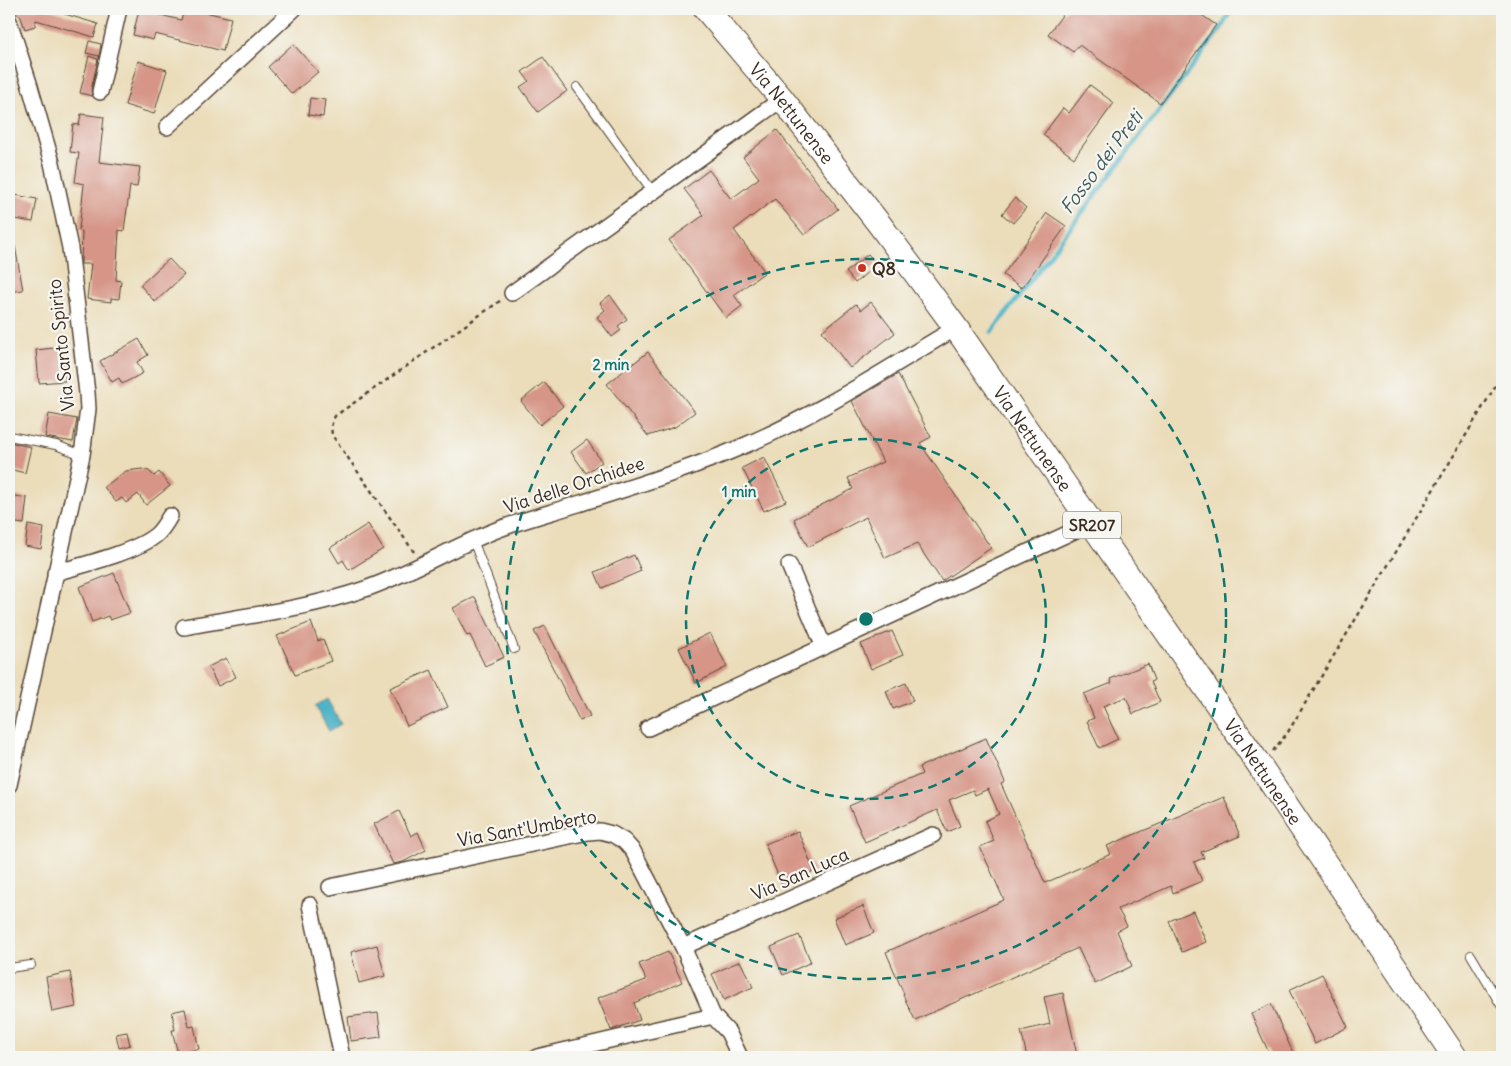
<svg xmlns="http://www.w3.org/2000/svg" width="1511" height="1066" font-family="Delius,sans-serif">
<style>
.water{fill:#48b2c6;stroke:#426e72}
.lines{fill:none;stroke-linecap:round;stroke-linejoin:round}
.stream{stroke:#48b2c6;stroke-width:4.5}
.building{fill:#d69587}
.service-casing{stroke:#554535;stroke-width:10}
.minor-casing{stroke:#554535;stroke-width:18}
.primary-casing{stroke:#554535;stroke-width:26}
.path{stroke:#554535;stroke-width:2.5;stroke-dasharray:4 4;stroke-linecap:butt}
.service{stroke:#fff;stroke-width:8}
.minor{stroke:#fff;stroke-width:15}
.primary{stroke:#fff;stroke-width:24}
.ring{fill:none;stroke:#0f766e;stroke-width:2.5;stroke-dasharray:9 6}
.poi-dot{fill:#c8321e;stroke:#f6f6f2;stroke-width:2}
.labels{text-anchor:middle;dominant-baseline:central;stroke-width:4.5;stroke-linejoin:round;paint-order:stroke}
.shield{fill:#f6f6f2;stroke:#73675e;stroke-width:1}
.shield-label{font-size:16px;font-weight:bold;fill:#3b2a1e}
.street-label{font-size:18px;fill:#3b2a1e;stroke:#f6f6f2}
.poi-label{font-size:18px;font-weight:bold;fill:#3b2a1e;stroke:#f6f6f2;text-anchor:start}
.water-label{font-size:19px;font-style:italic;fill:#405a59;stroke:#f6f6f2}
.centre{fill:#0f766e;stroke:#f6f6f2;stroke-width:2.5}
.ring-label{font-size:15px;text-anchor:middle;font-weight:bold;fill:#0f766e;stroke:#f6f6f2;stroke-width:4.5;stroke-linejoin:round;paint-order:stroke}
</style>
<rect width="100%" height="100%" fill="#f6f6f2"/>
<filter id="ink" filterUnits="userSpaceOnUse"><feTurbulence type="fractalNoise" baseFrequency=".02" numOctaves="2"/><feDisplacementMap in="SourceGraphic" scale="10" xChannelSelector="R" yChannelSelector="G"/><feConvolveMatrix kernelMatrix="1 2 1 2 8 2 1 2 1" color-interpolation-filters="sRGB"/></filter>
<filter id="wash" filterUnits="userSpaceOnUse"><feTurbulence type="fractalNoise" baseFrequency=".0096" numOctaves="4" result="noise"/><feDisplacementMap in="SourceGraphic" scale="20" xChannelSelector="R" yChannelSelector="G"/><feGaussianBlur stdDeviation="1.12" result="paint"/><feColorMatrix in="noise" values="0 0 0 0 0 0 0 0 0 0 0 0 0 0 0 0 0 1.4 0 .05"/><feComposite in="paint" operator="in"/></filter>
<g filter="url(#wash)">
<rect width="100%" height="100%" fill="#ebddba"/>
<path class="water" d="M327 699 341 724 329 731 315 706Z"/>
<g class="lines">
<path class="stream" d="M992 332 1222 27 1232 9"/>
</g>
<g id="blocks">
<g class="building">
<path d="M10 9H48L98 24 94 37 36 20 35 26 25 29 20 15 10 12Z"/>
<path d="M184 9H192L231 18 223 51 155 34 153 40 133 35 139 10 181 20Z"/>
<path d="M1067 9H1180L1187 14 1190 9H1193L1216 25 1160 103 1079 45 1073 52 1048 34Z"/>
<path d="M89 41 101 44 99 56 86 53Z"/>
<path d="M293 44 318 72 292 94 268 67Z"/>
<path d="M89 56 98 59 91 90 92 96 80 93Z"/>
<path d="M543 57 567 91 538 112 520 87 529 81 522 72Z"/>
<path d="M138 61 167 70 154 114 125 105Z"/>
<path d="M1090 85 1114 103 1074 158 1043 135 1063 108 1069 113Z"/>
<path d="M310 98 325 100 323 117 308 115Z"/>
<path d="M81 114 104 117 99 162 140 167 137 187 130 186 124 231 119 230 116 280 121 281 119 299 111 298V302L87 299 91 264H81L82 231 79 230 84 184 75 182 79 153 70 152 73 124 79 125Z"/>
<path d="M777 130 838 209 804 235 775 199 734 230 765 272 734 295 742 306 726 318 669 240 704 215 684 189 709 170 731 199 759 178 743 157Z"/>
<path d="M9 194 37 199 33 222 9 218Z"/>
<path d="M1015 198 1026 208 1013 223 1002 214Z"/>
<path d="M1047 213 1066 226 1022 288 1003 275Z"/>
<path d="M15 246 23 290 9 292V247Z"/>
<path d="M868 254 877 264 855 283 846 272Z"/>
<path d="M169 259 184 275 155 302 140 285Z"/>
<path d="M610 295 627 319 618 326 621 330 612 337 597 317 605 310 600 303Z"/>
<path d="M871 302 895 333 850 368 822 331 856 304 861 310Z"/>
<path d="M139 339 148 355 137 362 143 373 122 384 119 378 112 382 100 361Z"/>
<path d="M62 347 65 381 39 383 36 350Z"/>
<path d="M648 352 695 412 675 427 648 436 607 384Z"/>
<path d="M898 374 931 437 920 443 991 548 942 581 917 544 885 558 866 517 808 547 794 519 853 489 848 478 883 462 852 401Z"/>
<path d="M544 382 563 406 540 425 521 401Z"/>
<path d="M49 414 77 419 73 442 45 437Z"/>
<path d="M587 440 602 462 586 473 571 452Z"/>
<path d="M9 442 31 447 25 473 9 469Z"/>
<path d="M764 457 786 501 764 511 742 468Z"/>
<path d="M142 469 149 471 154 476 159 472 170 486 146 505 138 494 126 503 122 498 116 502 104 487 126 471Z"/>
<path d="M9 495 27 498 24 524 9 522Z"/>
<path d="M368 524 383 549 349 570 343 560 339 563 330 548Z"/>
<path d="M28 525 44 528 41 549 25 546Z"/>
<path d="M634 555 641 571 602 588 595 572Z"/>
<path d="M114 573 130 613 110 620 108 616 92 622 79 587Z"/>
<path d="M475 597 504 657 485 666 470 635 467 636 453 608Z"/>
<path d="M311 622 318 641 323 639 331 661 295 675 277 636Z"/>
<path d="M545 626 590 716 580 721 534 631Z"/>
<path d="M892 631 903 655 871 669 861 644Z"/>
<path d="M710 633 727 667 696 683 679 648Z"/>
<path d="M226 658 236 677 218 686 208 667Z"/>
<path d="M1148 664 1154 680 1151 682 1160 702 1133 714 1126 697 1103 706 1118 739 1099 748 1087 721 1094 718 1084 694 1112 683 1110 679Z"/>
<path d="M431 670 448 707 407 726 390 688Z"/>
<path d="M906 683 913 701 893 709 886 691Z"/>
<path d="M986 738 1005 782 1001 784 1045 883 1111 854 1107 846 1224 797 1240 836 1201 852 1204 858 1194 862 1202 881 1173 893 1171 886 1118 909 1127 926 1117 931 1132 966 1095 984 1078 948 915 1020 903 995 904 994 886 952 1004 900 980 847 994 841 985 821 999 814 988 789 975 795 973 790 949 800 960 826 947 832 937 810 865 842 849 806 922 774 919 767Z"/>
<path d="M399 811 411 836 418 832 426 850 403 862 393 864 374 824Z"/>
<path d="M798 831 814 871 782 885 765 844Z"/>
<path d="M863 906 874 933 845 945 834 918Z"/>
<path d="M1193 911 1206 942 1182 952 1169 921Z"/>
<path d="M799 935 811 962 783 975 771 947Z"/>
<path d="M377 945 385 976 359 983 351 952Z"/>
<path d="M668 952 682 982 634 1003 640 1020 611 1030 598 998 646 980 639 964Z"/>
<path d="M740 961 753 987 724 1000 712 974Z"/>
<path d="M70 972 76 1007 52 1012 46 977Z"/>
<path d="M1322 974 1348 1027 1315 1044 1289 990Z"/>
<path d="M1063 993 1077 1055 1067 1057H1027L1021 1031 1050 1024 1044 997Z"/>
<path d="M1271 1004 1295 1057H1271L1251 1014Z"/>
<path d="M185 1009 189 1027 194 1026 199 1049 178 1054 172 1030H175L172 1012Z"/>
<path d="M378 1013 381 1037 351 1041 348 1017Z"/>
<path d="M127 1032 130 1045 119 1048 116 1034Z"/>
</g>
</g>
</g>
<g filter="url(#ink)">
<use href="#blocks" fill-opacity="0" stroke="#554535" stroke-width="1"/>
<g class="lines">
<defs>
<g id="service">
<path d="M577 87 653 192"/>
<path d="M9 436 56 445 82 455"/>
<path d="M473 540 514 649"/>
<path d="M1471 955 1502 1007"/>
<path d="M9 968 31 965"/>
</g>
<g id="minor">
<path d="M9 21 29 83 52 163 70 248 87 393 88 409 82 455 9 785"/>
<path d="M100 92 119 9"/>
<path d="M167 127 294 9"/>
<path d="M512 293 782 99"/>
<path d="M789 565 824 647"/>
<path d="M55 573C82 565 136 552 156 535 162 530 166 523 170 516"/>
<path d="M184 627C244 616 307 609 365 589 412 573 455 545 502 528 527 519 553 512 578 504 635 486 693 468 748 444 819 414 889 367 956 328"/>
<path d="M648 728 1091 523"/>
<path d="M330 887 588 832 600 831 612 834 624 841 633 851 683 947 713 1016"/>
<path d="M310 905 342 1057"/>
<path d="M683 947 933 835"/>
<path d="M537 1057 713 1016 728 1032 740 1057"/>
</g>
<g id="primary">
<path id="s1" d="M706 9 782 99 880 225 956 328 1258 763 1455 1057"/>
</g>
</defs>
<use href="#service" class="service-casing"/>
<use href="#minor" class="minor-casing"/>
<use href="#primary" class="primary-casing"/>
<g class="path">
<path d="M414 552 332 435C331 427 331 423 335 416L500 301"/>
<path d="M1273 751 1288 732 1502 375"/>
</g>
<use href="#service" class="service"/>
<use href="#minor" class="minor"/>
<use href="#primary" class="primary"/>
</g>
</g>
<g class="ring">
<circle cx="866" cy="619" r="180"/>
<circle cx="866" cy="619" r="360"/>
</g>
<circle class="poi-dot" cx="862" cy="268" r="5"/>
<g class="labels">
<rect class="shield" x="1063" y="511.5" width="58" height="27" rx="4"/>
<g class="shield-label">
<text x="1092" y="525">SR207</text>
</g>
<g class="street-label">
<text stroke="none"><textPath href="#s1" startOffset="135">Via Nettunense</textPath></text>
<text transform="translate(61 345) rotate(-96)">Via Santo Spirito</text>
<text stroke="none"><textPath href="#s1" startOffset="540">Via Nettunense</textPath></text>
<text transform="translate(574 485) rotate(-18)">Via delle Orchidee</text>
<text stroke="none"><textPath href="#s1" startOffset="945">Via Nettunense</textPath></text>
<text transform="translate(527 828) rotate(-10)">Via Sant'Umberto</text>
<text transform="translate(800 874) rotate(-24)">Via San Luca</text>
</g>
<g class="poi-label">
<text x="872" y="268">Q8</text>
</g>
<g class="water-label">
<text transform="translate(1101 162) rotate(-53)">Fosso dei Preti</text>
</g>
</g>
<circle cx="866" cy="619" r="8" class="centre"/>
<g class="ring-label">
<text x="611" y="370">2 min</text>
<text x="739" y="497">1 min</text>
</g>
<rect width="1511" height="1066" fill="none" stroke="#f6f6f2" stroke-width="30"/>
</svg>
